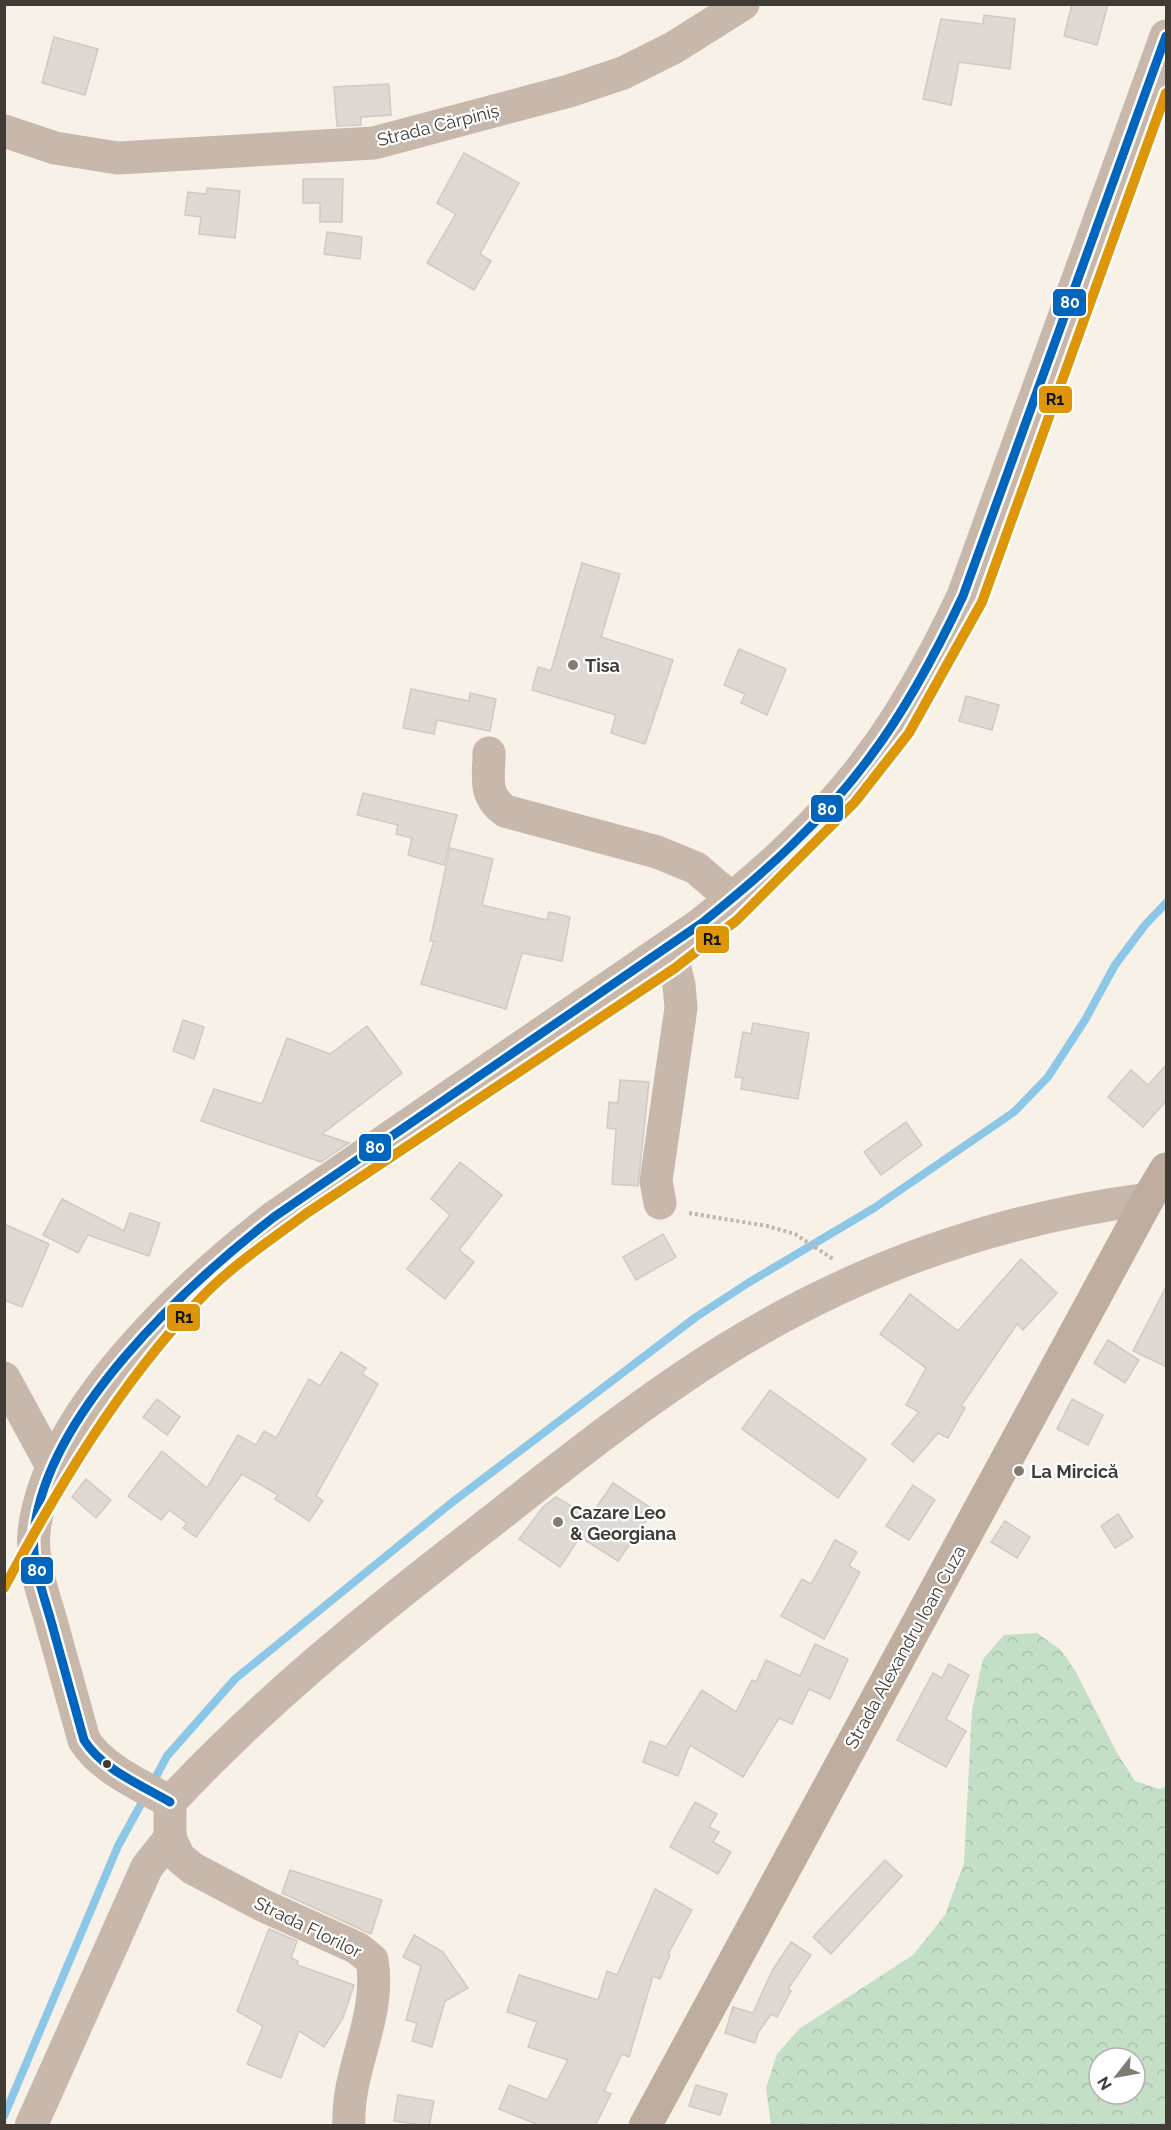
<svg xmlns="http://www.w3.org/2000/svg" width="1171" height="2130" font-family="Raleway,sans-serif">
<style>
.forest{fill:url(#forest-crowns);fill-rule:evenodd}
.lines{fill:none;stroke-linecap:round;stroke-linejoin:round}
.stream{stroke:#8cc7e8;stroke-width:8}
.building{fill:#e0d8d2;stroke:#d0c9c4;stroke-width:1.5}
.path{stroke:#c0b5ac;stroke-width:4;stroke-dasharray:3 3;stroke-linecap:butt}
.minor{stroke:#c8b7ab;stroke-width:33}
.major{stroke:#bfaea0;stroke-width:33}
.bus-1-casing{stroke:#fff;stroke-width:14}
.bus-1{stroke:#0065bd;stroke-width:9}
.rail-1-casing{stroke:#fff;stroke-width:15}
.rail-1{stroke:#dc9608;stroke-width:10}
.poi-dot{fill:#807b73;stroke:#fff;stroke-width:2}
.bus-dot{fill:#403b35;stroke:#fff;stroke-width:2}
.labels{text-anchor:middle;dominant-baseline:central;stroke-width:4.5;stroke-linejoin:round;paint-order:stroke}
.street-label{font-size:18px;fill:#403b35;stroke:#fff}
.poi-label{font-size:18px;font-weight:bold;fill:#403b35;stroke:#fff;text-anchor:start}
.line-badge{stroke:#fff;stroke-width:2}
.badge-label{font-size:16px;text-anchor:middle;font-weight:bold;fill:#fff}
.pale-badge-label{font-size:16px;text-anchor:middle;font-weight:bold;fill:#111}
</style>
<defs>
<pattern id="forest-crowns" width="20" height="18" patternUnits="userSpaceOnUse" patternTransform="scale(1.5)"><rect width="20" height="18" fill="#c3e0c7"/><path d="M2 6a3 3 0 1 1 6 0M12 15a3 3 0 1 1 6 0" fill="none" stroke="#a9c1ac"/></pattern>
</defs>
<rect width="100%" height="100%" fill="#f8f1e7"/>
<path class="forest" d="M1037 1633 1061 1650 1076 1672 1116 1751 1135 1781 1159 1789 1166 1787V2125H771L766 2088 777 2054 799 2029 913 1955 945 1915 964 1863 972 1710 983 1659 1004 1635ZM1099 2058H1135V2094H1099Z"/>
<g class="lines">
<g class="stream">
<path d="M152 1784 167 1756 235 1679 450 1504 696 1317 748 1283 874 1208 1014 1112 1048 1077 1085 1020 1115 965 1145 925 1166 903"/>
<path d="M4 2116 118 1846 146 1795"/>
</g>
</g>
<g class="building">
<path d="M1072 4H1108L1097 45 1064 36Z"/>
<path d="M984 15 1015 19 1010 69 959 62 951 105 923 99 941 19 983 24Z"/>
<path d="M54 37 98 49 85 95 42 83Z"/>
<path d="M389 84 391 115 361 117V125L337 126 334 87Z"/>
<path d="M464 153 519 183 480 254 491 261 474 290 427 263 456 214 437 203Z"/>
<path d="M303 179H343L342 222H320V203H303Z"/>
<path d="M207 188 240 191 235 238 199 234 201 217 185 215 188 192 206 194Z"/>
<path d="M327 232 362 237 360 259 324 254Z"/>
<path d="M582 563 620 574 601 637 673 660 645 744 611 733 616 715 532 690 538 667 551 671Z"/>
<path d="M739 649 786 669 767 715 741 703 745 694 724 685Z"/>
<path d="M411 689 469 701 470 693 496 699 490 731 437 720 434 734 403 728Z"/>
<path d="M966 696 999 705 992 730 959 721Z"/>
<path d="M363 793 457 815 444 865 408 855 412 838 396 834 398 825 357 815Z"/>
<path d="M450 848 493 859 482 905 547 920 549 912 570 917 562 961 522 953 506 1009 421 984 434 941H430Z"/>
<path d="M183 1020 204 1027 194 1059 173 1051Z"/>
<path d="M753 1023 809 1033 798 1099 741 1089 743 1078 735 1077 743 1032 751 1034Z"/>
<path d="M367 1026 402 1073 322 1134 349 1143 321 1162 201 1121 214 1089 262 1104 287 1038 330 1054Z"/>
<path d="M1167 1064V1100L1143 1127 1108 1097 1131 1070 1148 1085Z"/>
<path d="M620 1080 649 1082 638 1186 612 1184 616 1129 607 1128 609 1102 618 1103Z"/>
<path d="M906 1122 922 1145 881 1175 864 1152Z"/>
<path d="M460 1162 502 1195 459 1250 474 1262 445 1299 407 1269 450 1215 431 1199Z"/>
<path d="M62 1199 124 1231 130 1213 160 1223 149 1256 88 1235 78 1253 43 1235Z"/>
<path d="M4 1224 49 1244 22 1307 4 1300Z"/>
<path d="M663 1234 676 1257 636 1280 623 1257Z"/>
<path d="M1021 1259 1057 1293 1023 1330 1017 1324 961 1406 965 1408 948 1438 938 1433 913 1462 892 1444 919 1412 906 1405 926 1368 880 1334 910 1294 958 1331Z"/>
<path d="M1167 1285V1367L1133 1351Z"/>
<path d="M1108 1340 1139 1360 1125 1383 1094 1363Z"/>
<path d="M341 1352 366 1368 362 1374 378 1384 316 1496 323 1501 309 1521 275 1499 278 1495 242 1474 196 1537 183 1528 187 1523 169 1510 161 1520 128 1496 162 1451 207 1488 238 1435 256 1445 264 1431 276 1438 309 1379 320 1386Z"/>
<path d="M770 1390 866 1459 838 1498 742 1429Z"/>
<path d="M157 1399 180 1417 167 1435 143 1417Z"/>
<path d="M1072 1399 1103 1415 1088 1445 1057 1429Z"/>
<path d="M86 1479 111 1500 96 1518 72 1497Z"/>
<path d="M613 1483 654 1510 618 1561 580 1537 560 1567 519 1539 543 1507 556 1497 590 1517Z"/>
<path d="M913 1485 935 1500 909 1540 886 1526Z"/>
<path d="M1118 1514 1133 1537 1115 1548 1101 1526Z"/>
<path d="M1005 1521 1030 1537 1017 1558 991 1542Z"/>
<path d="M835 1540 857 1552 849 1566 860 1572 824 1639 781 1616 802 1579 811 1584Z"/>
<path d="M815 1644 848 1659 830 1699 809 1689 792 1724 779 1718 743 1777 690 1745 678 1776 643 1762 650 1741 666 1747 702 1690 736 1712 752 1680 756 1682 766 1660 800 1676Z"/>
<path d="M949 1664 969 1675 946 1719 966 1731 946 1767 897 1740 933 1673 942 1678Z"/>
<path d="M695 1802 717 1814 709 1827 719 1832 713 1842 731 1852 718 1874 670 1847Z"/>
<path d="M885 1860 902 1876 831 1954 813 1937Z"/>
<path d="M290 1870 382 1900 371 1934 282 1893Z"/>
<path d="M655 1889 692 1910 668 1954 670 1955 660 1979 653 1976 629 2057 622 2054 604 2091 611 2094 595 2126H541L499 2109 509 2085 547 2100 568 2060 528 2047 537 2022 507 2012 519 1975 598 2000 607 1971 617 1975Z"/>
<path d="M269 1929 297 1941 291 1958 298 1961 297 1965 354 1985 343 2018 324 2047 299 2031 281 2078 247 2064 263 2026 237 2011Z"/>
<path d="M414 1935 443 1952 468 1988 445 2001 432 2047 412 2041 417 2023 406 2020 421 1966 403 1957Z"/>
<path d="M791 1942 811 1955 788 1989 791 1991 777 2017 771 2014 758 2033 755 2043 725 2033 733 2007 753 2013 772 1971Z"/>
<path d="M696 2085 727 2094 720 2115 689 2106Z"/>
<path d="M398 2095 434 2101 429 2126 394 2121Z"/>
</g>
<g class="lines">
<path class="path" d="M689 1213 767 1226 795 1234 833 1259"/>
<g class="minor">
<path d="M4 131 55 148 118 158 374 143 569 91 623 73 673 48 743 4"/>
<path d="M489 753C489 778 483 795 505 811L657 852 696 868 732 899"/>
<path d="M660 1203 656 1181 681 1008 679 985 670 947"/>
<path d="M4 1378 53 1468"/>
<path d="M170 1802C141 1785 102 1769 84 1740 73 1700 62 1661 51 1621 43 1593 31 1562 34 1532 47 1414 184 1287 274 1217L702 923C762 875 824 820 870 757 907 708 937 651 963 596L1166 36"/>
<path d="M170 1802C263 1702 367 1618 474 1535 556 1471 637 1405 725 1350 855 1269 996 1219 1148 1199"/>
<path d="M170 1802V1838L179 1857 192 1868 262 1905 357 1948 372 1960C382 2018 346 2069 349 2126"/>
<path d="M31 2126 147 1867 170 1838"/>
</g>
<path class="major" d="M645 2126 1148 1199 1166 1169"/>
<defs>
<path id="bus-1" d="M170 1802C141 1785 102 1769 84 1740 73 1700 62 1661 51 1621 43 1593 31 1562 34 1532 47 1414 184 1287 274 1217L702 923C762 875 824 820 870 757 907 708 937 651 963 596L1166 36"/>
</defs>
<use href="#bus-1" class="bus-1-casing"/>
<use href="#bus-1" class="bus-1"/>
<defs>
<path id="rail-1" d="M4 1588C60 1484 119 1385 200 1299 231 1266 271 1240 307 1213L675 968 737 920 855 802 909 733 982 602 1166 93"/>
</defs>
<use href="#rail-1" class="rail-1-casing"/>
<use href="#rail-1" class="rail-1"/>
</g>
<g class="poi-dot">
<circle cx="573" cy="665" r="6"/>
<circle cx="1019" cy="1471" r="6"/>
<circle cx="558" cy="1522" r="6"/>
</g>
<circle class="bus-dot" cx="107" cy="1764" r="5"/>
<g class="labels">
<g class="street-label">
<text transform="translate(438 125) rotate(-14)">Strada Cărpiniș</text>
<text transform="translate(905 1647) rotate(-61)">Strada Alexandru Ioan Cuza</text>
<text transform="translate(308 1927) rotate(26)">Strada Florilor</text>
</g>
<g class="poi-label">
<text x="585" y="665">Tisa</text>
<text x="1031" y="1471">La Mircică</text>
<text x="570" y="1512">Cazare Leo<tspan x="570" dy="21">&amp; Georgiana</tspan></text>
</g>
</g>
<g class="line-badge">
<rect x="1052" y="288" width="35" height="29" rx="6" fill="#0065bd"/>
<rect x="1038" y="385" width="35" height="29" rx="6" fill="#dc9608"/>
<rect x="810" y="794" width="34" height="29" rx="6" fill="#0065bd"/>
<rect x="695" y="925" width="35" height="29" rx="6" fill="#dc9608"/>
<rect x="358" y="1133" width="34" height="29" rx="6" fill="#0065bd"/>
<rect x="166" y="1303" width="35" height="29" rx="6" fill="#dc9608"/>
<rect x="20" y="1556" width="34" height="29" rx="6" fill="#0065bd"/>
</g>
<g class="badge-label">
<text x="1070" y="308">80</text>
<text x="827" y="815">80</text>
<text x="375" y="1153">80</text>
<text x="37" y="1576">80</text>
</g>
<g class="pale-badge-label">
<text x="1055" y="405">R1</text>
<text x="712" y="945">R1</text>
<text x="184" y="1323">R1</text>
</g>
<rect width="1171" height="2130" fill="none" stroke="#403b35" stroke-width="12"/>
<g transform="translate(1117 2076) rotate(239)"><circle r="28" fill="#ffffff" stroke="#b3b1ae" stroke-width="1.5"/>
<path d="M0-4.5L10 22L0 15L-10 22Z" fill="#807b73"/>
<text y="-9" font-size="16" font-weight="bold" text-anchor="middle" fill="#403b35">N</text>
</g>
</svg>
